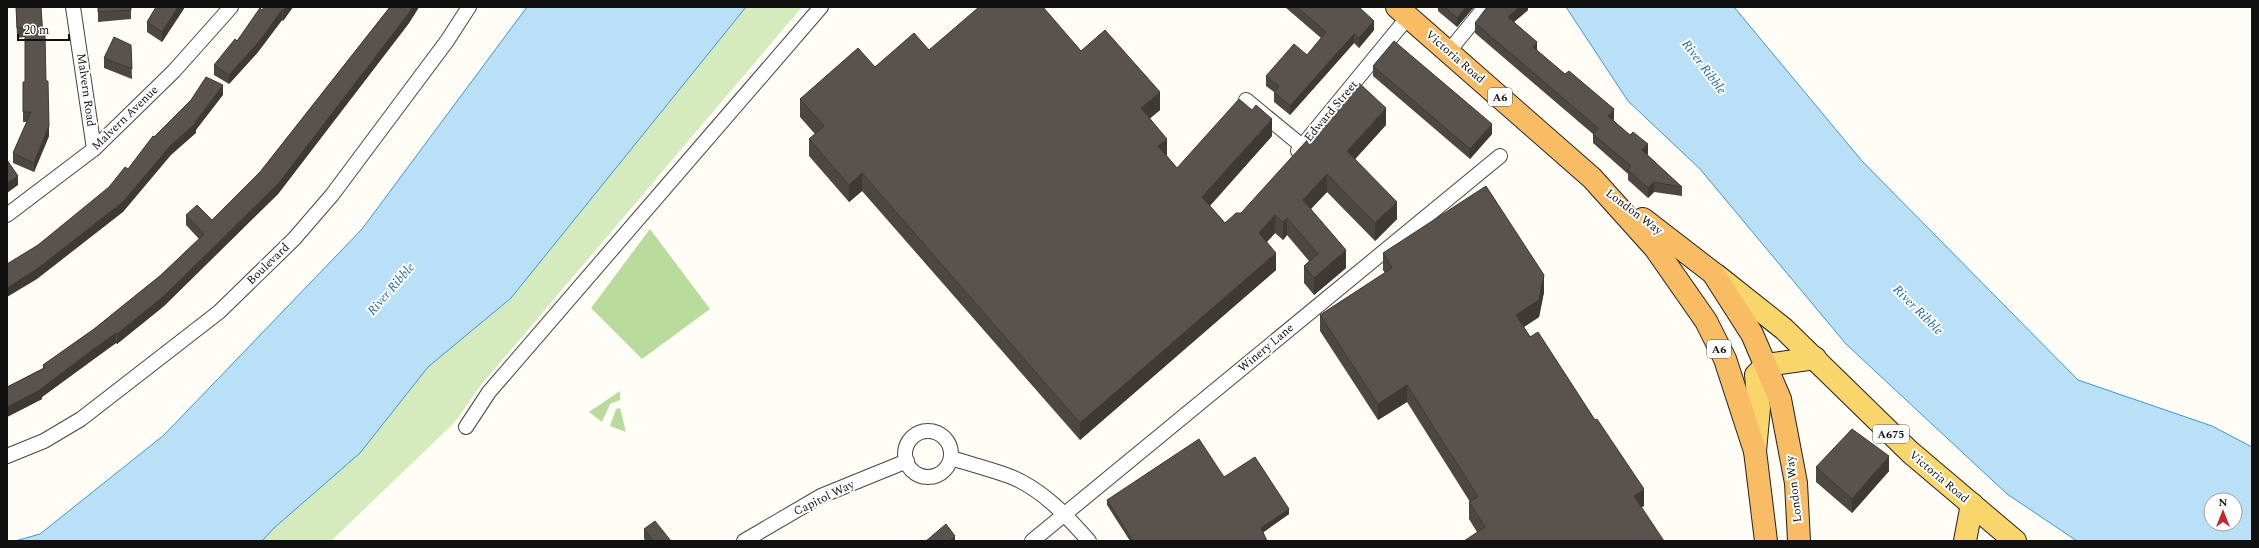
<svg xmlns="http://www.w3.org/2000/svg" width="2259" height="548" font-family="Spectral,serif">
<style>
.green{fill:#d5ebbd}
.forest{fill:#b9dc9c}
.water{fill:#b9e0f7;stroke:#3f96cf;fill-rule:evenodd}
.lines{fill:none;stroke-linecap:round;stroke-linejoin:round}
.minor-casing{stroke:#444;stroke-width:16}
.primary-casing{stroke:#222;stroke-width:24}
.trunk-casing{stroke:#222;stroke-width:24}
.minor{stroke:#fff;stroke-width:14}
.primary{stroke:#f9d66b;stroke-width:22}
.trunk{stroke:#f7bc64;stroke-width:22}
.wall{fill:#4d4742}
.shaded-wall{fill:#3f3936}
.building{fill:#5a524d;stroke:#3f3936}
.labels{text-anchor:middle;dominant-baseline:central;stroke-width:4;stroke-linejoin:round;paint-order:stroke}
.shield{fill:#fff;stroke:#585858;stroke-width:1}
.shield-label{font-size:11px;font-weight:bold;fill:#111}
.street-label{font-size:12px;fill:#111;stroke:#fff}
.water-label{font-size:13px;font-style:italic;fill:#1768a6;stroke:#fff}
</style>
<rect width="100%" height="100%" fill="#fffdf5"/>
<path class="green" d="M746 7H802L481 385 454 423 331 541H262L274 528 360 453 428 367 511 298Z"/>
<g class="forest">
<path d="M650 229 710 309 642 359 591 308Z"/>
<path d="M620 391V400L610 404 602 422 589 412Z"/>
<path d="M620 408 626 432 610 426 616 409Z"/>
</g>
<g class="water">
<path d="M527 7H746L511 298 428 367 360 453 274 528 262 541H15L40 534 164 435 362 229Z"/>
<path d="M1566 7H1734L1862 161 2078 380 2212 426 2252 447V541H2077L2007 494 1846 344 1700 169 1628 101ZM2211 500H2235V524H2211Z"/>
</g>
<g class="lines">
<defs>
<g id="minor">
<path d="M73 7 94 149"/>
<path d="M1449 51 1485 7"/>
<path d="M1246 100 1302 146"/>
<path d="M1298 151 1408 17"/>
<path d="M7 215 94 149 174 71 231 7"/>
<path d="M466 427 489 392 821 7"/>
<circle cx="928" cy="454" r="23"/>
<path d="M7 456 44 441 81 419 219 312 294 239 332 195 447 41 469 7"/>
<path d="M951 458C970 464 990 469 1009 476 1041 488 1067 516 1089 541"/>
<path d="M744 541 821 496 907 461"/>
<path d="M1032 541 1500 156"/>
</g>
<g id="primary">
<path d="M1716 275 1784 329 1910 452 2015 541"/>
<path d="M1755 451 1759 408 1756 375 1766 365 1815 358"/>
<path d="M1965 541 1972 504"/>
</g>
<g id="trunk">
<path d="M1397 7 1592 178 1655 248 1706 321 1725 359 1755 451 1766 541"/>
<path d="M1643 219 1713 273 1752 334 1780 399 1796 483 1799 541"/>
</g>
</defs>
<use href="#minor" class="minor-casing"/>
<use href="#primary" class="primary-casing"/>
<use href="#trunk" class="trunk-casing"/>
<use href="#minor" class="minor"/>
<use href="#primary" class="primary"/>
<use href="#trunk" class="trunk"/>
</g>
<g class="wall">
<path d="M16 7H41L49 136 34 172 13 163V153L27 122H23V82H25V37L17 38Z"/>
<path d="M98 7H131V19L98 22Z"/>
<path d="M156 7H185L162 42 147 32V22Z"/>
<path d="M293 7 283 21 282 20 258 52 229 84 214 75V65L237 41 262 10Z"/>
<path d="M390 7H419L409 23 278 194 164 306 117 344 116 343 91 361 42 397V399L7 417V387L43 368V365L94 329 161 275 199 239 186 225V215L212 220 260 172Z"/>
<path d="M1285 7H1359L1374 30 1359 48 1354 43 1290 115 1274 102V92L1266 86V76L1307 55 1321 38Z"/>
<path d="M1438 7H1474L1457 27 1438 11Z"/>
<path d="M1528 7V10L1514 22 1537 50 1614 119 1613 120 1648 154 1647 155 1682 187V196L1654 192 1648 198 1628 180V174L1593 143V134L1475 33V23Z"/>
<path d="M131 45 132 79 104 68V58Z"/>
<path d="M929 50 1081 51 1160 110 1150 118 1167 156 1177 168 1272 136 1210 206 1225 223 1386 125 1355 159 1397 219 1375 241 1327 192 1311 209 1346 268 1314 295 1304 283V266L1309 261 1287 235 1283 240 1275 233 1267 242 1276 270 1080 440 862 191 849 202 809 156V139L815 134 800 117V99L875 67Z"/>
<path d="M1373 66 1492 134 1470 159 1373 76Z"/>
<path d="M1383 253 1544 292 1539 317 1524 327 1644 506 1477 532 1469 519V502H1470L1407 402 1378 420 1320 331V315L1385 273 1383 270Z"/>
<path d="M1816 467 1889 471 1852 513 1816 482Z"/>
<path d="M1224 477 1289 514 1263 532 1267 541H1130L1107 505V500Z"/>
<path d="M644 529 671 541H646L644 539Z"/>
</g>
<g class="shaded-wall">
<path d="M178 7H185L162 42V32Z"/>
<path d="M286 7H293L283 21V11Z"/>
<path d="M413 7H419L409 23 278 194 164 306 117 344V334Z"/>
<path d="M1466 7H1474L1457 27V18Z"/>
<path d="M1519 7H1528V10L1508 27V17Z"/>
<path d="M282 10V20L258 52 229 84V75Z"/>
<path d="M1374 21V30L1359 48V38Z"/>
<path d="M1354 34V43L1290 115V106Z"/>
<path d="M1537 42V52L1533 47Z"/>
<path d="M223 85V95L196 130V133L171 155 123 212 37 279 7 297V288L171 145 195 122Z"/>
<path d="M1160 92V110L1141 126V108Z"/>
<path d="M1386 108V125L1347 168V151Z"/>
<path d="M1614 109V119L1608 126V116Z"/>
<path d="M1272 119V136L1202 214V197Z"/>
<path d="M1492 124V134L1470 159V149Z"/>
<path d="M49 126V136L34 172V163Z"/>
<path d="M1167 139V156L1158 146Z"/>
<path d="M1648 144V154L1642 160V150Z"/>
<path d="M862 173V191L849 202V185Z"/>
<path d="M1327 174V192L1303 217V200Z"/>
<path d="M18 176V185L7 193V183Z"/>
<path d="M1654 182V192L1648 198V188Z"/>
<path d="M1397 202V219L1375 241V223Z"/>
<path d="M1275 215V233L1259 250V233Z"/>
<path d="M1287 218V235L1283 240V222Z"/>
<path d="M1346 250V268L1314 295V278Z"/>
<path d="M1276 253V270L1080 440V423Z"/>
<path d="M1544 275V292L1539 317 1516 332V315Z"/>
<path d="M116 333V343L42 397V399L7 417V407L42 388Z"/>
<path d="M1407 385V402L1378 420V404Z"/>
<path d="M1889 456V471L1852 513V499Z"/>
<path d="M1644 489V506L1634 512V496Z"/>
<path d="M1289 509V514L1261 534V528Z"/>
<path d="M955 536V541H949Z"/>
</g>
<g class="building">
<path d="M16 7H41L43 36 45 35 46 81H48L49 126 34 163 13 153 31 112H23V82H25V27L17 28Z"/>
<path d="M98 7H131V10L98 12Z"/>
<path d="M156 7H178L162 32 147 22Z"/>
<path d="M264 7H286L283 11 282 10 258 43 229 75 214 65 235 39 237 41 260 8 262 10Z"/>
<path d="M390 7H413L409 13 278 184 164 296 117 334 116 333 91 351 42 388V389L7 407V387L45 368 43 365 94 329 161 275 204 234 186 215 197 205 212 220 260 172Z"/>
<path d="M979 7H1043L1081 51 1105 30 1160 92 1141 108 1167 139 1158 146 1177 168 1239 99 1252 110 1256 105 1272 119 1202 197 1225 223 1236 213H1241L1359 83 1386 108 1347 151 1397 202 1375 223 1327 174 1303 200 1346 250 1314 278 1304 266 1318 254 1287 218 1283 222 1275 215 1259 233 1276 253 1080 423 862 173 849 185 809 139 824 126 800 99 858 48 875 67 914 33 929 50Z"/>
<path d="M1297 7H1359L1374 21 1359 38 1354 34 1290 106 1274 92 1279 87 1266 76 1294 44 1307 55 1326 32Z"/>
<path d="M1445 7H1466L1457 18Z"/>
<path d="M1487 7H1519L1508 17 1537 42 1533 47 1565 74 1569 71 1614 109 1608 116 1630 135 1633 132 1648 144 1642 150 1682 187 1654 182 1648 188 1628 170 1631 166 1593 134 1598 128 1475 23Z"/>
<path d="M114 37 131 45 132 69 104 58Z"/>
<path d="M1394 41 1492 124 1470 149 1373 66Z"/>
<path d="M206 77 223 85 195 122 196 123 171 145 123 202 37 269 7 288V264L38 245 109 187 125 167 128 169 153 136 154 137 191 100Z"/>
<path d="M7 160 18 176 7 183Z"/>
<path d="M1486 186 1544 275 1539 300 1516 315 1530 337 1538 332 1595 420 1597 419 1644 489 1634 496 1664 541H1464L1485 527 1469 502 1478 497 1407 385 1378 404 1320 315 1392 268 1383 253Z"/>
<path d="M1852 429 1889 456 1852 499 1816 467Z"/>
<path d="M1199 439 1224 477 1255 457 1289 509 1261 528 1267 541H1133L1107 500Z"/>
<path d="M655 521 671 541H654L644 529Z"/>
<path d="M946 524 955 536 949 541H926Z"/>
</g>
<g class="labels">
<g class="shield">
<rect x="1488" y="88" width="24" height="18" rx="3"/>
<rect x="1707" y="340" width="24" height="18" rx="3"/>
<rect x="1873" y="425" width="36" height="18" rx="3"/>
</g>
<g class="shield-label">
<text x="1500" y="97">A6</text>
<text x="1719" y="349">A6</text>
<text x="1891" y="434">A675</text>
</g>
<g class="street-label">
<text transform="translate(1455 57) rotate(41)">Victoria Road</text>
<text transform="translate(86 90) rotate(82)">Malvern Road</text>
<text transform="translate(1331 111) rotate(-50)">Edward Street</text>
<text transform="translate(125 118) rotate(-44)">Malvern Avenue</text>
<text transform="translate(1634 212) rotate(37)">London Way</text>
<text transform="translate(268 264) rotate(-44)">Boulevard</text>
<text transform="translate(1266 348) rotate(-40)">Winery Lane</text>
<text transform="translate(1939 477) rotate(40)">Victoria Road</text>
<text transform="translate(1794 489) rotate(-97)">London Way</text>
<text transform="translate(824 498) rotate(-26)">Capitol Way</text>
</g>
<g class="water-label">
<text transform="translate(1704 67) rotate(53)">River Ribble</text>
<text transform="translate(391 289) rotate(-49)">River Ribble</text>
<text transform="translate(1918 310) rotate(45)">River Ribble</text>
</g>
</g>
<rect width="2259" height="548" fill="none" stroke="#111111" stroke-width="16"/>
<g transform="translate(2223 512)"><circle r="19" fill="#ffffff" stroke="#a0a0a0"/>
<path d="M0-3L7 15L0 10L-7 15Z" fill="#c4262e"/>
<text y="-6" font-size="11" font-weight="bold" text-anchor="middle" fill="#111111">N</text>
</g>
<path d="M18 34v6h51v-6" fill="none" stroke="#111111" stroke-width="2"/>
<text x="24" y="34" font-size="12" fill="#111111" stroke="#ffffff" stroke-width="3" paint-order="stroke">20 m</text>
</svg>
